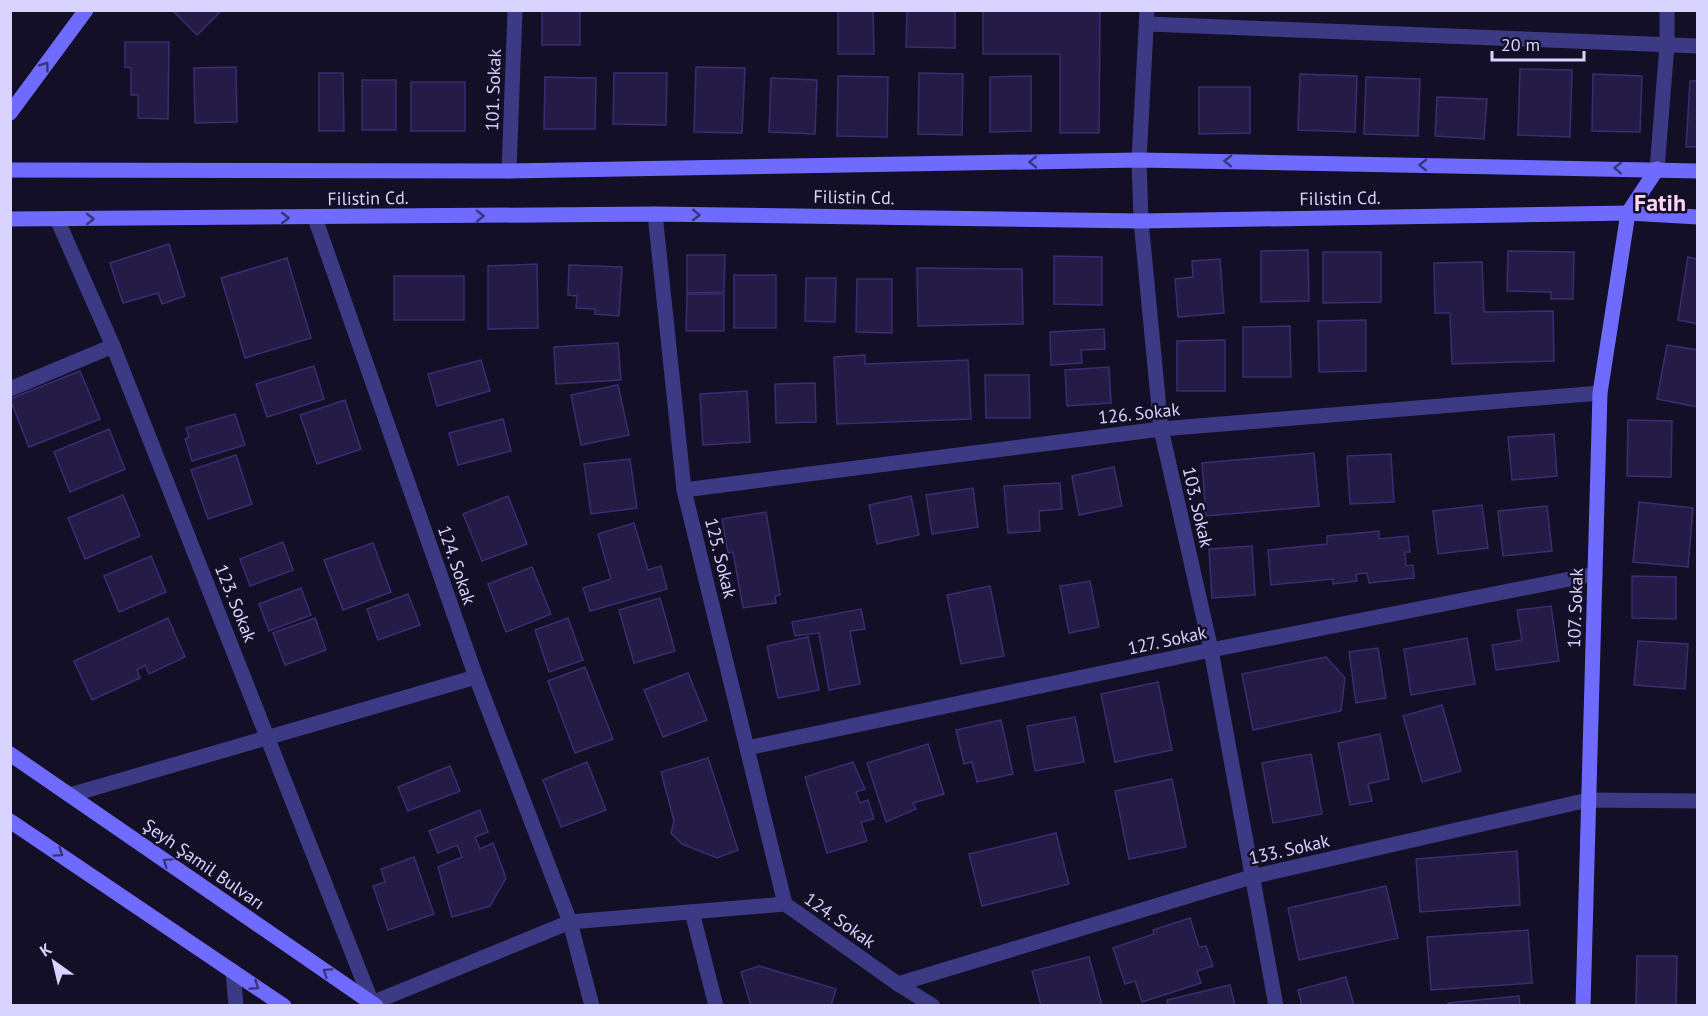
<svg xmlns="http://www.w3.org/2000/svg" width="1708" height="1016" font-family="'PT Sans',sans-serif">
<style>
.building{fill:#241b47;stroke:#3b2d73;stroke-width:1.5}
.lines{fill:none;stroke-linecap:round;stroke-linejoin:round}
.service{stroke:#3d3a85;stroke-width:15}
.minor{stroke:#3d3a85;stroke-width:15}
.secondary{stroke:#6f6bff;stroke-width:15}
.oneway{stroke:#38347d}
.labels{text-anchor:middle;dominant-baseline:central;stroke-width:5;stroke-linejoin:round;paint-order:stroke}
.street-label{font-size:18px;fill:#d9d4ff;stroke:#130f26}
.district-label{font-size:24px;font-weight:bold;fill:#ffd6f0;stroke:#130f26}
</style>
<rect width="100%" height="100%" fill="#130f26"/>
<g class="building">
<path d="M172 10H222L197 35Z"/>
<rect x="542" y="10" width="38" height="35"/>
<path d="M838 10H873L874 54H838Z"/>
<path d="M907 10H955V48L906 47Z"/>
<path d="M983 10H1100L1099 133H1060V54H983Z"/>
<path d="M125 42H169L168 119 138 118V95H131V68L125 67Z"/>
<path d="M236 67 237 122 195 123 194 68Z"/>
<path d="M696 67 745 68 742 133 694 132Z"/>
<path d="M1520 69 1572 70 1570 137 1518 135Z"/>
<path d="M319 73H343L344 131H319Z"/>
<path d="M614 73H667L666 125 613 124Z"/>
<path d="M919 73 963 74 962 135 918 134Z"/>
<path d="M1300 74 1357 76 1355 132 1298 130Z"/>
<path d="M1593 74 1642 76 1640 132 1592 131Z"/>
<path d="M838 76 888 77 887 137 837 136Z"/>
<path d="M1031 76V131L990 132V77Z"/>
<path d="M545 77 596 78 595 129H544Z"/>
<path d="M1366 77 1420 79 1418 136 1364 134Z"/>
<path d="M771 78 817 80 815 134 769 132Z"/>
<rect x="362" y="80" width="34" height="50"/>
<path d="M1690 81H1698V147H1686Z"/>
<rect x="411" y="82" width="54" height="49"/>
<path d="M1199 87H1250V133L1199 134Z"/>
<path d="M1437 97 1487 99 1484 139 1435 136Z"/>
<path d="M169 244 185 296 162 304 158 293 123 303 110 263Z"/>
<path d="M1308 250 1309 301 1261 302V251Z"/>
<path d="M1508 251 1574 252 1573 299H1551V292L1507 291Z"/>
<path d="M1323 252H1381V302L1323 303Z"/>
<path d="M687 255H725L724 292 687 293Z"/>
<path d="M1054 256 1102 257V305L1054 304Z"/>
<path d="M1688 257 1698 259V324L1678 320Z"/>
<path d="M287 258 311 338 245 358 221 278Z"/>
<path d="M1220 259 1224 313 1178 317 1175 279 1193 277 1192 261Z"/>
<path d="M1482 262 1484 312 1553 311 1554 361 1452 364 1450 313H1435L1434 263Z"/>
<path d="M537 264 538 328 488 329V266Z"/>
<path d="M569 265 622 267 619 316 595 314V309L576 308 577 296 568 295Z"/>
<path d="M917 268 1022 269 1023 324 918 326Z"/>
<rect x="734" y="275" width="42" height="53"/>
<rect x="394" y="276" width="70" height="44"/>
<path d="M806 278H836L835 322 805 321Z"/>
<path d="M857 279H892V333L856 332Z"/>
<path d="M687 294H724V331H686Z"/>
<path d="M1366 320V371L1319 372 1318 321Z"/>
<path d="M1290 326 1291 377H1243V327Z"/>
<path d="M1104 329 1105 349 1081 350 1082 363 1051 365 1050 332Z"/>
<path d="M1225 340V391H1177V341Z"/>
<path d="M618 343 621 380 556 384 554 347Z"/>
<path d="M1667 345 1698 350V407L1657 399Z"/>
<path d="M865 355V364L968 360 971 419 837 424 834 357Z"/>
<path d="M481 360 490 391 437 406 428 374Z"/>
<path d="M314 366 324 399 267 417 256 384Z"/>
<path d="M1109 367 1111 403 1067 406 1065 370Z"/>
<path d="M80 371 100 419 29 447 10 399Z"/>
<path d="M985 375H1029L1030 418H986Z"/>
<path d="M815 383 816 422 776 423 775 384Z"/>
<path d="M618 385 629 435 581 445 571 395Z"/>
<path d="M747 391 750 442 703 445 700 394Z"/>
<path d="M345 400 361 449 317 464 300 415Z"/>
<path d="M235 414 245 445 192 461 185 439 189 437 186 428Z"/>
<path d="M503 419 511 451 458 465 449 433Z"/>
<path d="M1628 420 1672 421 1671 477 1627 476Z"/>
<path d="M109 429 125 469 70 492 54 452Z"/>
<path d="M1554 434 1557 476 1512 480 1508 437Z"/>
<path d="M1314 453 1319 506 1206 516 1202 463Z"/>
<path d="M1391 454 1394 502 1350 504 1347 456Z"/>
<path d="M236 455 252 504 208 519 191 470Z"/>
<path d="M630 459 637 508 591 514 584 464Z"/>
<path d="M1114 467 1122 506 1079 515 1072 476Z"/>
<path d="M1060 483 1062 509 1039 511 1040 531 1008 533 1004 486Z"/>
<path d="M973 488 978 527 932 534 926 495Z"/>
<path d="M123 495 140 536 85 559 68 518Z"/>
<path d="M508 496 527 544 482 561 463 514Z"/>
<path d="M911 496 919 535 877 544 869 505Z"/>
<path d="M1639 502 1693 508 1688 567 1633 562Z"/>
<path d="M1482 505 1488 548 1438 554 1433 511Z"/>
<path d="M1547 506 1552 551 1503 556 1498 511Z"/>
<path d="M766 512 780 595 775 596 776 603 743 608 733 552 728 553 722 519Z"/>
<path d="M634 523 648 570 661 566 667 589 590 611 583 588 611 579 598 534Z"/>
<path d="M1379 531V539L1408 536 1410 552H1405L1406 566 1413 565 1414 578 1369 583 1367 573 1356 574 1357 581 1333 584V579L1271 585 1268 550 1327 544V536Z"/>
<path d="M283 542 293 570 250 586 240 559Z"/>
<path d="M373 543 391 592 343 610 324 560Z"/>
<path d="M1252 546 1255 595 1212 598 1209 549Z"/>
<path d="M151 556 166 592 119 612 104 576Z"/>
<path d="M532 567 551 614 506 632 488 584Z"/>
<path d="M1632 576 1676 577V619L1632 618Z"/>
<path d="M1090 581 1099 627 1069 633 1060 586Z"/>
<path d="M990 586 1004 656 961 664 947 595Z"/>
<path d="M301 588 311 615 269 631 259 604Z"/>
<path d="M408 594 420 625 378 640 367 609Z"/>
<path d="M660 598 675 651 634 663 619 610Z"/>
<path d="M1551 606 1559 661 1496 670 1492 645 1522 640 1517 610Z"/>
<path d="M861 609 865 629 850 631 860 684 829 690 819 633 795 636 792 622Z"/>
<path d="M168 618 185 657 149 674 145 665 137 670 140 678 92 700 74 661Z"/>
<path d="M315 618 326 650 285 665 273 633Z"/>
<path d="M568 618 583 660 549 672 535 630Z"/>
<path d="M808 637 819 690 778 698 767 646Z"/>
<path d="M1467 638 1475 684 1411 695 1404 649Z"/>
<path d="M1638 641 1688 644 1685 689 1634 685Z"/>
<path d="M1378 648 1386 698 1356 703 1349 652Z"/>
<path d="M1326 657 1345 678 1341 711 1253 730 1242 674Z"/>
<path d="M585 667 613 739 575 753 548 681Z"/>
<path d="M688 673 707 720 663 737 644 690Z"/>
<path d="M1158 682 1172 750 1115 762 1101 694Z"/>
<path d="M1442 705 1461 771 1422 782 1403 716Z"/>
<path d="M1075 717 1084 762 1035 771 1027 726Z"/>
<path d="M1001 720 1013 774 977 782 972 762 964 764 956 730Z"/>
<path d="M1380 734 1389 779 1368 784 1372 801 1350 805 1338 743Z"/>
<path d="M928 744 944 794 913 803 916 809 886 822 867 763Z"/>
<path d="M1311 754 1322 814 1273 823 1262 763Z"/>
<path d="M708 758 738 850 717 858 682 844 671 833 674 821 661 772Z"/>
<path d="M587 762 606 810 561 827 543 780Z"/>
<path d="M853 762 865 789 856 792 860 803 868 800 874 819 861 822 867 841 827 853 805 777Z"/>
<path d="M450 766 460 791 408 811 398 787Z"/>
<path d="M1172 779 1186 847 1129 859 1115 791Z"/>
<path d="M480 810 488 832 475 837 480 849 493 843 506 878 490 906 452 917 438 867 462 857 457 845 438 853 429 831Z"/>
<path d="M1056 833 1069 884 982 906 969 854Z"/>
<path d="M1517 851 1520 905 1420 912 1416 859Z"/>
<path d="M414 857 434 914 388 930 373 886 385 882 381 869Z"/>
<path d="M1386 886 1398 938 1299 960 1288 908Z"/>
<path d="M1190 918 1199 947 1206 946 1213 966 1197 971 1201 983 1142 1002 1135 981 1125 984 1113 948 1154 934 1153 930Z"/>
<path d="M1528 930 1532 983 1431 990 1427 937Z"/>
<path d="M1637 956H1677L1676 1006H1636Z"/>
<path d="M1089 957 1102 1005 1041 1006 1032 971Z"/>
<path d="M759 966 836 989 831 1006H751L741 972Z"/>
<path d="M1346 977 1354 1006H1302L1298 990Z"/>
<path d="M1230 985 1235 1006H1168L1167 1000Z"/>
<path d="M1519 996 1520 1006H1448V1003Z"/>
</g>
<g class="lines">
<path class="service" d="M233 971 236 1006"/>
<g class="minor">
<path d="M1147 10 1139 160 1141 221 1161 429 1211 650 1276 1006"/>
<path d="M1148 24 1698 46"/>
<path d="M1657 169 1667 45V10"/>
<path d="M509 171 515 10"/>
<path d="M655 214 684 490 785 904"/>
<path d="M315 218 476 677 570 922 592 1006"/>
<path d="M57 219 113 346 372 1003 570 922 785 904 898 984 933 1006"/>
<path d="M10 389 113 346"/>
<path d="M684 490 1161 429 1600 393"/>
<path d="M747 748 1211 650 1595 574"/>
<path d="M70 795 476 677"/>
<path d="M692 912 716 1006"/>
<path d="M898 984 1251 877 1588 800 1698 801"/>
</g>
<g class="secondary">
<path d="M10 113 86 10"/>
<path d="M10 170 509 171 1139 160 1698 171"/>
<path d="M10 219 655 214 1141 221 1628 213 1698 217"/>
<path d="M10 754 376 1006"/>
<path d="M10 821 284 1006"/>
<path d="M1583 1006 1600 393 1628 213 1657 169"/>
</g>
</g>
<defs><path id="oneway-chevron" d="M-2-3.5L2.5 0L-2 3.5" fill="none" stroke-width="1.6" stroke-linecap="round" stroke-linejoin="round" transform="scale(1.5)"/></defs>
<g class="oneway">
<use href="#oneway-chevron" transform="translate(45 66) rotate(-54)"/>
<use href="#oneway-chevron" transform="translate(1228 161) rotate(-179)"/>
<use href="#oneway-chevron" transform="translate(1033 162) rotate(179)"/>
<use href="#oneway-chevron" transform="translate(1423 165) rotate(-179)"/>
<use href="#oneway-chevron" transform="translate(1618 168) rotate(-179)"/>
<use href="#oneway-chevron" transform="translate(696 215) rotate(1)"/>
<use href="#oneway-chevron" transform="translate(480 216) rotate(-1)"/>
<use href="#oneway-chevron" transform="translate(285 218)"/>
<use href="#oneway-chevron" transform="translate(90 219)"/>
<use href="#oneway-chevron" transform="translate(59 853) rotate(34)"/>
<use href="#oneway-chevron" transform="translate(167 862) rotate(-145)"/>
<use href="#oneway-chevron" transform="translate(327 972) rotate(-145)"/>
<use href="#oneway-chevron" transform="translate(255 986) rotate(34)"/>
</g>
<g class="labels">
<g class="street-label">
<text transform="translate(493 90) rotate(-88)">101. Sokak</text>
<text transform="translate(854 197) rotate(1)">Filistin Cd.</text>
<text transform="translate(368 198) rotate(-1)">Filistin Cd.</text>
<text transform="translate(1340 198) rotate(-1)">Filistin Cd.</text>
<text transform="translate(1139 413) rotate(-6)">126. Sokak</text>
<text transform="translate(1198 507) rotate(77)">103. Sokak</text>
<text transform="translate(721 558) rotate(76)">125. Sokak</text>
<text transform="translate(457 565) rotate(71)">124. Sokak</text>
<text transform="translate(236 603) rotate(68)">123. Sokak</text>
<text transform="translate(1575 608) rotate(-88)">107. Sokak</text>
<text transform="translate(1167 640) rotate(-12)">127. Sokak</text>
<text transform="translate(1289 849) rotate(-13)">133. Sokak</text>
<text transform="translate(204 864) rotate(35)">Şeyh Şamil Bulvarı</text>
<text transform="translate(840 920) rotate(35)">124. Sokak</text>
</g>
<g class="district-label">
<text x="1660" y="202">Fatih</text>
</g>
</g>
<rect width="1708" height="1016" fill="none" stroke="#d9d4ff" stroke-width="24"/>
<g transform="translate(54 962) rotate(326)" stroke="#130f26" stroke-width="4.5" paint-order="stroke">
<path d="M0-4.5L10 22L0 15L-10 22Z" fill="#d9d4ff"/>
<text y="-9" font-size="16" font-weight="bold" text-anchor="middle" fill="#d9d4ff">K</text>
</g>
<path d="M1492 51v9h92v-9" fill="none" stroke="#d9d4ff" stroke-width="3"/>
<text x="1501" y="51" font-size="18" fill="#d9d4ff" stroke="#130f26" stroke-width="4.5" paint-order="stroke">20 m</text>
</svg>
